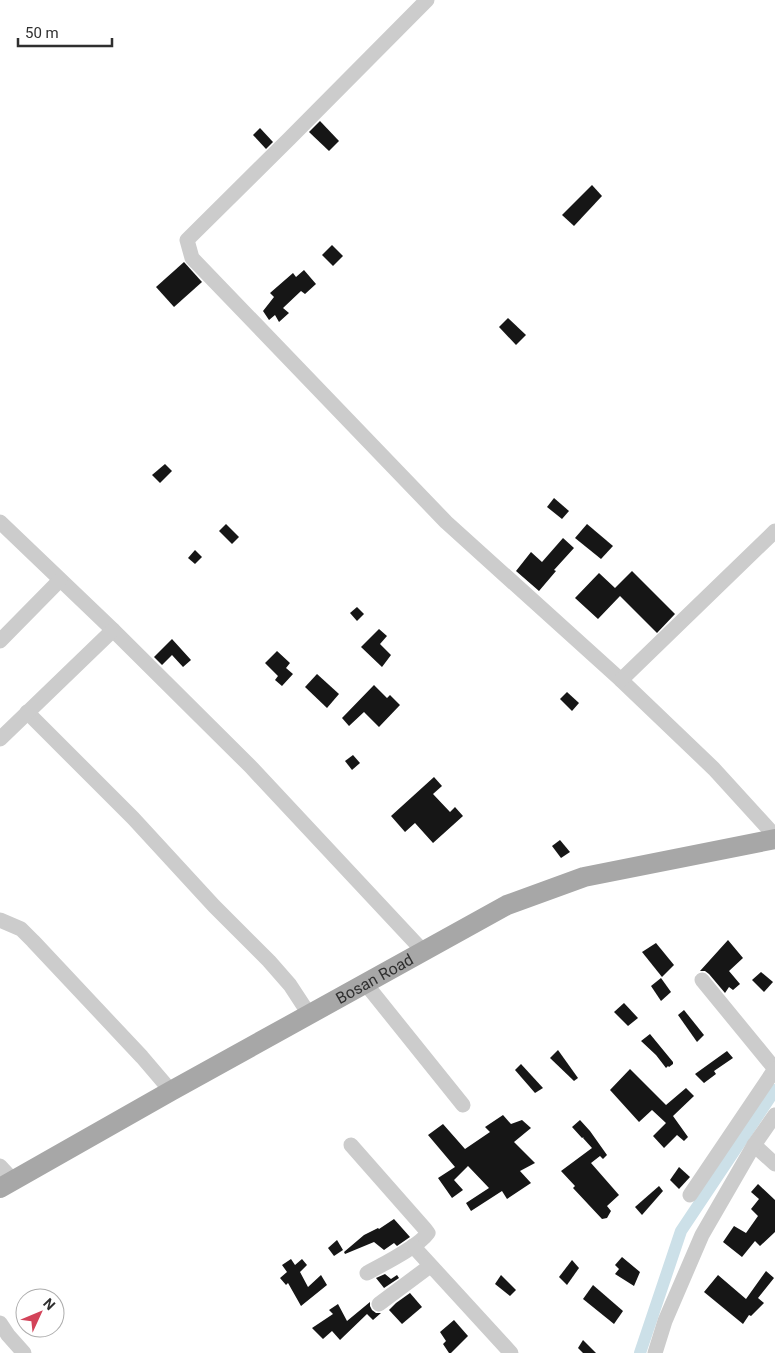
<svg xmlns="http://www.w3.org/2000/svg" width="775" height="1353" font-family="Roboto,sans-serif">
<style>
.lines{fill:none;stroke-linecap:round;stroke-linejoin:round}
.canal{stroke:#cce0e8;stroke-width:12}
.building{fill:#161616}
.minor{stroke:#ccc;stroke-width:15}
.major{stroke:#a7a7a7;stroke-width:20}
.labels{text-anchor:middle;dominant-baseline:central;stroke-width:5;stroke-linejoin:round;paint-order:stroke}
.street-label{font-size:16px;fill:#2f2f2f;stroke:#fff}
</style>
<rect width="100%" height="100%" fill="#fff"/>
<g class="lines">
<path class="canal" d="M640 1353 681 1231 775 1090"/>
</g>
<g class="building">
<path d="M320 121 339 141 329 151 309 132Z"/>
<path d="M260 128 273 142 266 149 253 135Z"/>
<path d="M592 185 602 196 574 226 562 215Z"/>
<path d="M332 245 343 256 333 266 322 255Z"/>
<path d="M184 262 202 282 174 307 156 287Z"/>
<path d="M304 270 316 284 305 294 301 291 283 308 289 313 279 322 275 315 269 320 263 311 274 297 270 293 293 273 296 277Z"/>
<path d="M508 318 526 335 516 345 499 327Z"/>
<path d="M165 464 172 471 160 483 152 475Z"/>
<path d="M554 498 569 511 562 519 547 507Z"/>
<path d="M226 524 239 537 232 544 219 531Z"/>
<path d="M587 524 613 546 601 559 575 538Z"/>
<path d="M563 538 574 548 554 570 556 571 539 591 516 571 531 552 542 562Z"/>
<path d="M195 550 202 557 195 564 188 558Z"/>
<path d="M632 571 675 614 657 633 620 596 598 619 575 598 599 573 615 588Z"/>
<path d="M357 607 364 614 357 621 350 613Z"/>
<path d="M379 629 387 636 380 644 391 655 382 667 361 647Z"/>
<path d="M172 639 191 660 183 667 172 655 162 665 154 657Z"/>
<path d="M277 651 290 663 286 668 293 674 282 686 275 680 278 676 265 663Z"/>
<path d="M317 674 339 694 327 708 305 687Z"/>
<path d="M374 685 387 698 390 695 400 705 379 727 364 712 349 726 342 718Z"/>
<path d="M567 692 579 703 572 711 560 699Z"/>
<path d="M353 755 360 763 352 770 345 761Z"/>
<path d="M434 777 442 786 433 794 450 812 455 807 463 816 433 843 415 823 405 832 391 816Z"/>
<path d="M560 840 570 852 561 858 552 846Z"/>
<path d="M728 940 743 958 729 971 740 984 733 990 729 987 725 993 709 974 705 971H700Z"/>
<path d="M656 943 674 965 662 977 642 952Z"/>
<path d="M761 972 773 982 764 992 752 980Z"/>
<path d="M661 978 671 992 661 1001 651 986Z"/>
<path d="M624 1003 638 1018 628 1026 614 1012Z"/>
<path d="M684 1010 704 1035 697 1042 678 1015Z"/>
<path d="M650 1034 673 1062V1064L669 1067 668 1066 666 1068 656 1055 641 1041Z"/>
<path d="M558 1050 578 1078 574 1081 550 1058Z"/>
<path d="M727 1051 733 1058 714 1071 716 1074 704 1083 695 1074Z"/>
<path d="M521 1064 543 1088 535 1093 515 1070Z"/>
<path d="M630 1069 666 1105 686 1088 694 1096 673 1116 688 1137 684 1141 677 1135 664 1148 653 1136 666 1123 652 1110 639 1122 610 1090Z"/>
<path d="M503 1115 511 1124 522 1120 531 1128 514 1142 535 1163 520 1171 531 1183 507 1199 502 1191 471 1211 466 1203 489 1188 468 1166 454 1180 463 1190 452 1198 438 1178 455 1167 428 1135 443 1124 465 1149 490 1132 485 1127Z"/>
<path d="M580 1120 590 1131 607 1155 603 1159 600 1156 591 1163 619 1195 607 1206 611 1211 607 1218 602 1219 573 1188 575 1186 561 1171 592 1148 583 1138 584 1137 582 1138 572 1127Z"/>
<path d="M679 1167 690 1177 679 1189 670 1180Z"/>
<path d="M758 1184 775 1200V1232L760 1246 755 1241 742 1257 723 1242 734 1226 746 1233 758 1216 751 1209 759 1199 751 1192Z"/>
<path d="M659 1186 663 1191 642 1215 635 1207Z"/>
<path d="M394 1219 410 1237 397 1246 394 1243 384 1250 374 1242 345 1254 344 1252 364 1235 378 1228 379 1229Z"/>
<path d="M337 1240 343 1250 334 1256 328 1248Z"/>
<path d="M622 1257 640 1272 634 1286 615 1274 619 1269 615 1265Z"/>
<path d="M291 1259 295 1265 302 1259 307 1265 300 1272 308 1287 321 1275 327 1285 301 1306 288 1283 286 1285 280 1278 287 1272 282 1265Z"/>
<path d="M572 1260 579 1268 567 1285 559 1277Z"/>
<path d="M766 1271 774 1278 758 1298 764 1303 751 1316 749 1315 743 1324 704 1292 718 1275 746 1299Z"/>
<path d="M385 1274 391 1279 397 1275 399 1278 384 1288 376 1278Z"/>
<path d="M501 1275 516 1290 510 1296 495 1284Z"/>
<path d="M593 1285 623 1311 614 1324 583 1299Z"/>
<path d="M410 1293 422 1307 402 1324 389 1310 396 1303Z"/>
<path d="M370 1302V1306L372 1310 376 1313H381L373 1320 367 1314 340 1340 332 1331 323 1339 312 1328 333 1314 329 1310 338 1304 347 1321Z"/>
<path d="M454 1320 468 1336 451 1353H449L443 1344 446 1341 440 1332Z"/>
<path d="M583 1340 596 1353H583L578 1348Z"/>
</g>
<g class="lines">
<g class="minor">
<path d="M427 0 290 138 187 240 192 258 446 522 621 680 714 769 775 836"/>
<path d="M0 522 113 630 250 766 423 951"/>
<path d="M0 641 60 580"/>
<path d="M621 680 775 531"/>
<path d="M27 712 133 818 214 906 269 961 290 985 309 1014"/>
<path d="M0 739 113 630"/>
<path d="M0 920 21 929 33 941 142 1057 171 1091"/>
<path d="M702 980 775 1069"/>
<path d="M365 983 463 1105"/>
<path d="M351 1145 425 1229 428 1233C418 1247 383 1264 367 1273"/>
<path d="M754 1145 775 1164"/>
<path d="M0 1166 13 1180"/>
<path d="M690 1195 775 1069"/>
<path d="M413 1246 511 1353"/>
<path d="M379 1304 430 1266"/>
<path d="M0 1323 8 1335 24 1353"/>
<path d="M655 1353 665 1321 702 1235 754 1145 775 1115"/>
</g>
<path class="major" id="s1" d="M0 1188 171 1091 507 905 584 877 775 839"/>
</g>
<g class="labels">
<g class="street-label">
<text stroke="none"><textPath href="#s1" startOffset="429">Bosan Road</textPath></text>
</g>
</g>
<g transform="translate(40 1313) rotate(46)"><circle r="24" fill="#ffffff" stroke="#acacac"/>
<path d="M0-4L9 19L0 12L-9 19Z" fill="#d34359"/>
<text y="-8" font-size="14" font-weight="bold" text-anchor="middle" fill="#2f2f2f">N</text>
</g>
<path d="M18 38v8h94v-8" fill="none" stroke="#2f2f2f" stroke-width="2.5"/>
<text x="25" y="38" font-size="15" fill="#2f2f2f" stroke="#ffffff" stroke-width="4" paint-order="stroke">50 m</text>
</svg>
